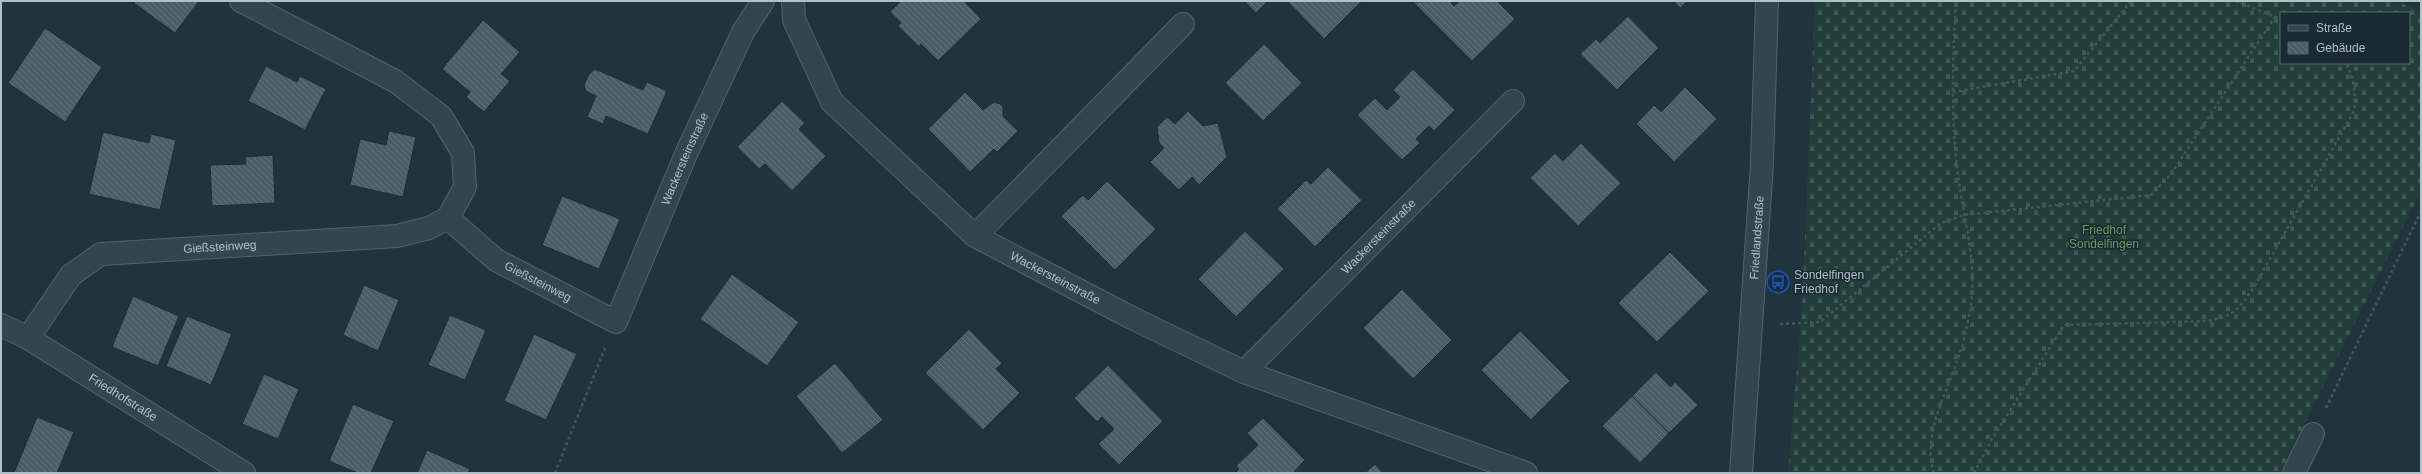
<svg xmlns="http://www.w3.org/2000/svg" width="2422" height="474" viewBox="0 0 2422 474" font-family="Arial,sans-serif">
  <defs>
    <pattern id="cemetery-stones" width="16" height="16" patternUnits="userSpaceOnUse"><rect width="16" height="16" fill="#233e3a"/><path d="M2 7V4a2 2 0 0 1 4 0v3zM10 15v-3a2 2 0 0 1 4 0v3z" fill="#405855"/></pattern>
    <pattern id="building-back-hatch" width="6" height="6" patternUnits="userSpaceOnUse"><rect width="6" height="6" fill="#4a5e68"/><path d="M-1 5l2 2M0 0l6 6M5-1l2 2" fill="none" stroke="#62737c"/></pattern>
  </defs>
  <rect width="100%" height="100%" fill="#21343d"/>
  <path fill="url(#cemetery-stones)" fill-rule="evenodd" d="M1815 1H2396L2421 11V191L2280 473H1788L1802 308ZM2281 13H2409V63H2281Z"/>
  <path fill="url(#building-back-hatch)" stroke="#1c2c33" d="M135 1H199L175 33 134 3Z
    M901 1H964L981 19 938 61 921 44 919 47 898 26 901 23 890 12Z
    M1246 1H1268L1256 13 1245 2Z
    M1287 1H1362L1324 39Z
    M1450 1 1454 6 1460 1H1497L1515 19 1472 61 1413 2Z
    M1674 1H1688L1680 8Z
    M1628 16 1659 48 1617 90 1580 54 1596 39 1600 43Z
    M483 20 520 52 501 74 510 81 484 112 466 97 470 92 442 69Z
    M45 28 102 67 65 122 8 83Z
    M1264 44 1302 83 1263 121 1225 83Z
    M266 66 297 82 300 76 326 89 305 130 248 101Z
    M595 69 643 90 647 82 667 91 648 134 606 116 603 124 587 117 596 96 586 91 584 85 589 74Z
    M1413 69 1455 110 1434 131 1429 126 1416 139 1420 143 1402 160 1357 115 1375 98 1387 110 1400 97 1393 90Z
    M1685 87 1717 119 1674 162 1636 124 1654 105 1661 112Z
    M965 92 983 110 994 102 1000 104 1003 107V116L1018 131 997 152 994 149 970 172 928 129Z
    M782 101 805 123 799 129 826 156 792 191 765 164 759 169 737 147Z
    M1188 111 1203 126 1218 123 1227 157 1199 185 1192 177 1179 190 1150 162 1164 148 1159 143 1157 127 1167 117 1175 124Z
    M389 131 416 137 403 197 350 185 360 139 386 145Z
    M103 132 149 143 151 134 176 140 160 210 89 194Z
    M1581 143 1621 183 1578 226 1530 178 1555 153 1563 161Z
    M273 155 275 203 212 206 210 165 246 164 245 157Z
    M1328 167 1362 200 1315 247 1277 209 1306 180 1311 184Z
    M1107 181 1156 229 1115 270 1061 216 1083 195 1088 200Z
    M562 196 620 219 599 269 542 245Z
    M1245 231 1284 269 1236 317 1198 279Z
    M1670 252 1709 291 1657 342 1618 303Z
    M732 274 799 322 767 366 700 319Z
    M364 285 399 300 378 351 343 335Z
    M1402 289 1452 340 1413 379 1363 328Z
    M133 296 179 316 158 366 112 347Z
    M450 315 486 330 465 380 428 365Z
    M187 316 232 334 211 385 166 366Z
    M969 329 1002 363 996 369 1020 393 983 430 925 373Z
    M1520 331 1570 381 1531 420 1481 370Z
    M534 334 577 354 546 420 504 401Z
    M835 363 883 420 842 453 796 396Z
    M1108 365 1163 421 1119 465 1098 444 1114 429 1102 417 1097 422 1074 398Z
    M1656 372 1671 387 1675 382 1698 405 1669 433 1632 396Z
    M264 374 299 389 278 439 242 424Z
    M1632 396 1669 433 1640 463 1602 426Z
    M353 404 394 421 371 473H358L329 461Z
    M37 417 74 432 57 473H14Z
    M1263 418 1305 460 1293 473H1235L1239 469 1236 466 1258 445 1247 433Z
    M427 450 470 469 468 473H417Z
    M1375 464 1383 473H1365Z"/>
  <g fill="none" stroke-linecap="round" stroke-linejoin="round">
    <g stroke="#53636a" stroke-width="24">
      <g id="street">
        <path id="s1" d="M793 1 794 20 832 102 975 236 1132 318 1244 372 1526 473"/>
        <path id="s2" d="M448 218 496 260 616 322 686 154 743 32 763 1"/>
        <path d="M975 236 1183 24"/>
        <path id="s3" d="M1 325 28 338 244 473"/>
        <path id="s4" d="M28 338 71 275 101 254 397 236 429 228 448 218 465 187 463 153 441 116 395 81 241 1"/>
        <path id="s5" d="M1244 372 1513 101"/>
        <path id="s6" d="M1741 473 1762 163 1767 1"/>
        <path d="M2294 473 2313 434"/>
      </g>
    </g>
    <path stroke="#415a56" stroke-width="2.5" stroke-dasharray="3 3" stroke-linecap="butt" d="M2236 1 2281 19
      M1953 92 2074 71 2131 1
      M1780 324 1820 322 1941 223 1964 215 2151 195 2171 174 2275 17
      M2326 408 2421 211
      M555 473 605 348
      M1934 473C1921 433 1949 390 1960 352 1965 339 1967 324 1970 311 1979 259 1960 209 1956 158 1951 106 1953 53 1956 1
      M1974 473 1992 439 2064 325 2207 321C2234 316 2238 310 2254 287L2354 111C2356 93 2354 79 2346 63"/>
    <use href="#street" stroke="#35454d" stroke-width="22"/>
  </g>
  <defs>
    <g id="bus-ring" transform="scale(1.15)"><circle r="9.5" fill="#1a2a31" stroke="#1a4fb4" stroke-width="1.5"/><path d="M-5-6H5V4H4V6H2V4H-2V6H-4V4H-5ZM-3.5-4V0h7V-4ZM-3.5 1.2v1.5H-2V1.2ZM2 1.2v1.5H3.5V1.2Z" fill="#1a4fb4"/></g>
  </defs>
  <g fill-rule="evenodd">
    <use href="#bus-ring" x="1778" y="282"/>
  </g>
  <g text-anchor="middle" dominant-baseline="central" stroke-width="3" stroke-linejoin="round" paint-order="stroke">
    <g font-size="12" fill="#b0c0c8" stroke="#1a2a31">
      <text stroke="none"><textPath href="#s2" startOffset="376">Wackersteinstraße</textPath></text>
      <text stroke="none"><textPath href="#s5" startOffset="191">Wackersteinstraße</textPath></text>
      <text stroke="none"><textPath href="#s6" startOffset="236">Friedlandstraße</textPath></text>
      <text stroke="none"><textPath href="#s4" startOffset="232">Gießsteinweg</textPath></text>
      <text stroke="none"><textPath href="#s1" startOffset="396">Wackersteinstraße</textPath></text>
      <text stroke="none"><textPath href="#s2" startOffset="111">Gießsteinweg</textPath></text>
      <text stroke="none"><textPath href="#s3" startOffset="142">Friedhofstraße</textPath></text>
    </g>
    <g font-size="12" fill="#679b66" stroke="#1a2a31">
      <text x="2104" y="230">Friedhof<tspan x="2104" dy="14">Sondelfingen</tspan></text>
    </g>
    <g font-size="12" fill="#b0c0c8" stroke="#1a2a31" text-anchor="start">
      <text x="1794" y="275">Sondelfingen<tspan x="1794" dy="14">Friedhof</tspan></text>
    </g>
  </g>
  <rect width="2422" height="474" fill="none" stroke="#b0c0c8" stroke-width="4"/>
  <rect x="2280" y="12" width="130" height="52" fill="#1a2a31" stroke="#56666d"/>
  <rect x="2288" y="25" width="20" height="6" fill="#35454d" stroke="#56666d"/>
  <text x="2316" y="32" font-size="12" fill="#b0c0c8">Straße</text>
  <rect x="2288" y="42" width="20" height="12" fill="url(#building-back-hatch)" stroke="#56666d"/>
  <text x="2316" y="52" font-size="12" fill="#b0c0c8">Gebäude</text>
</svg>
